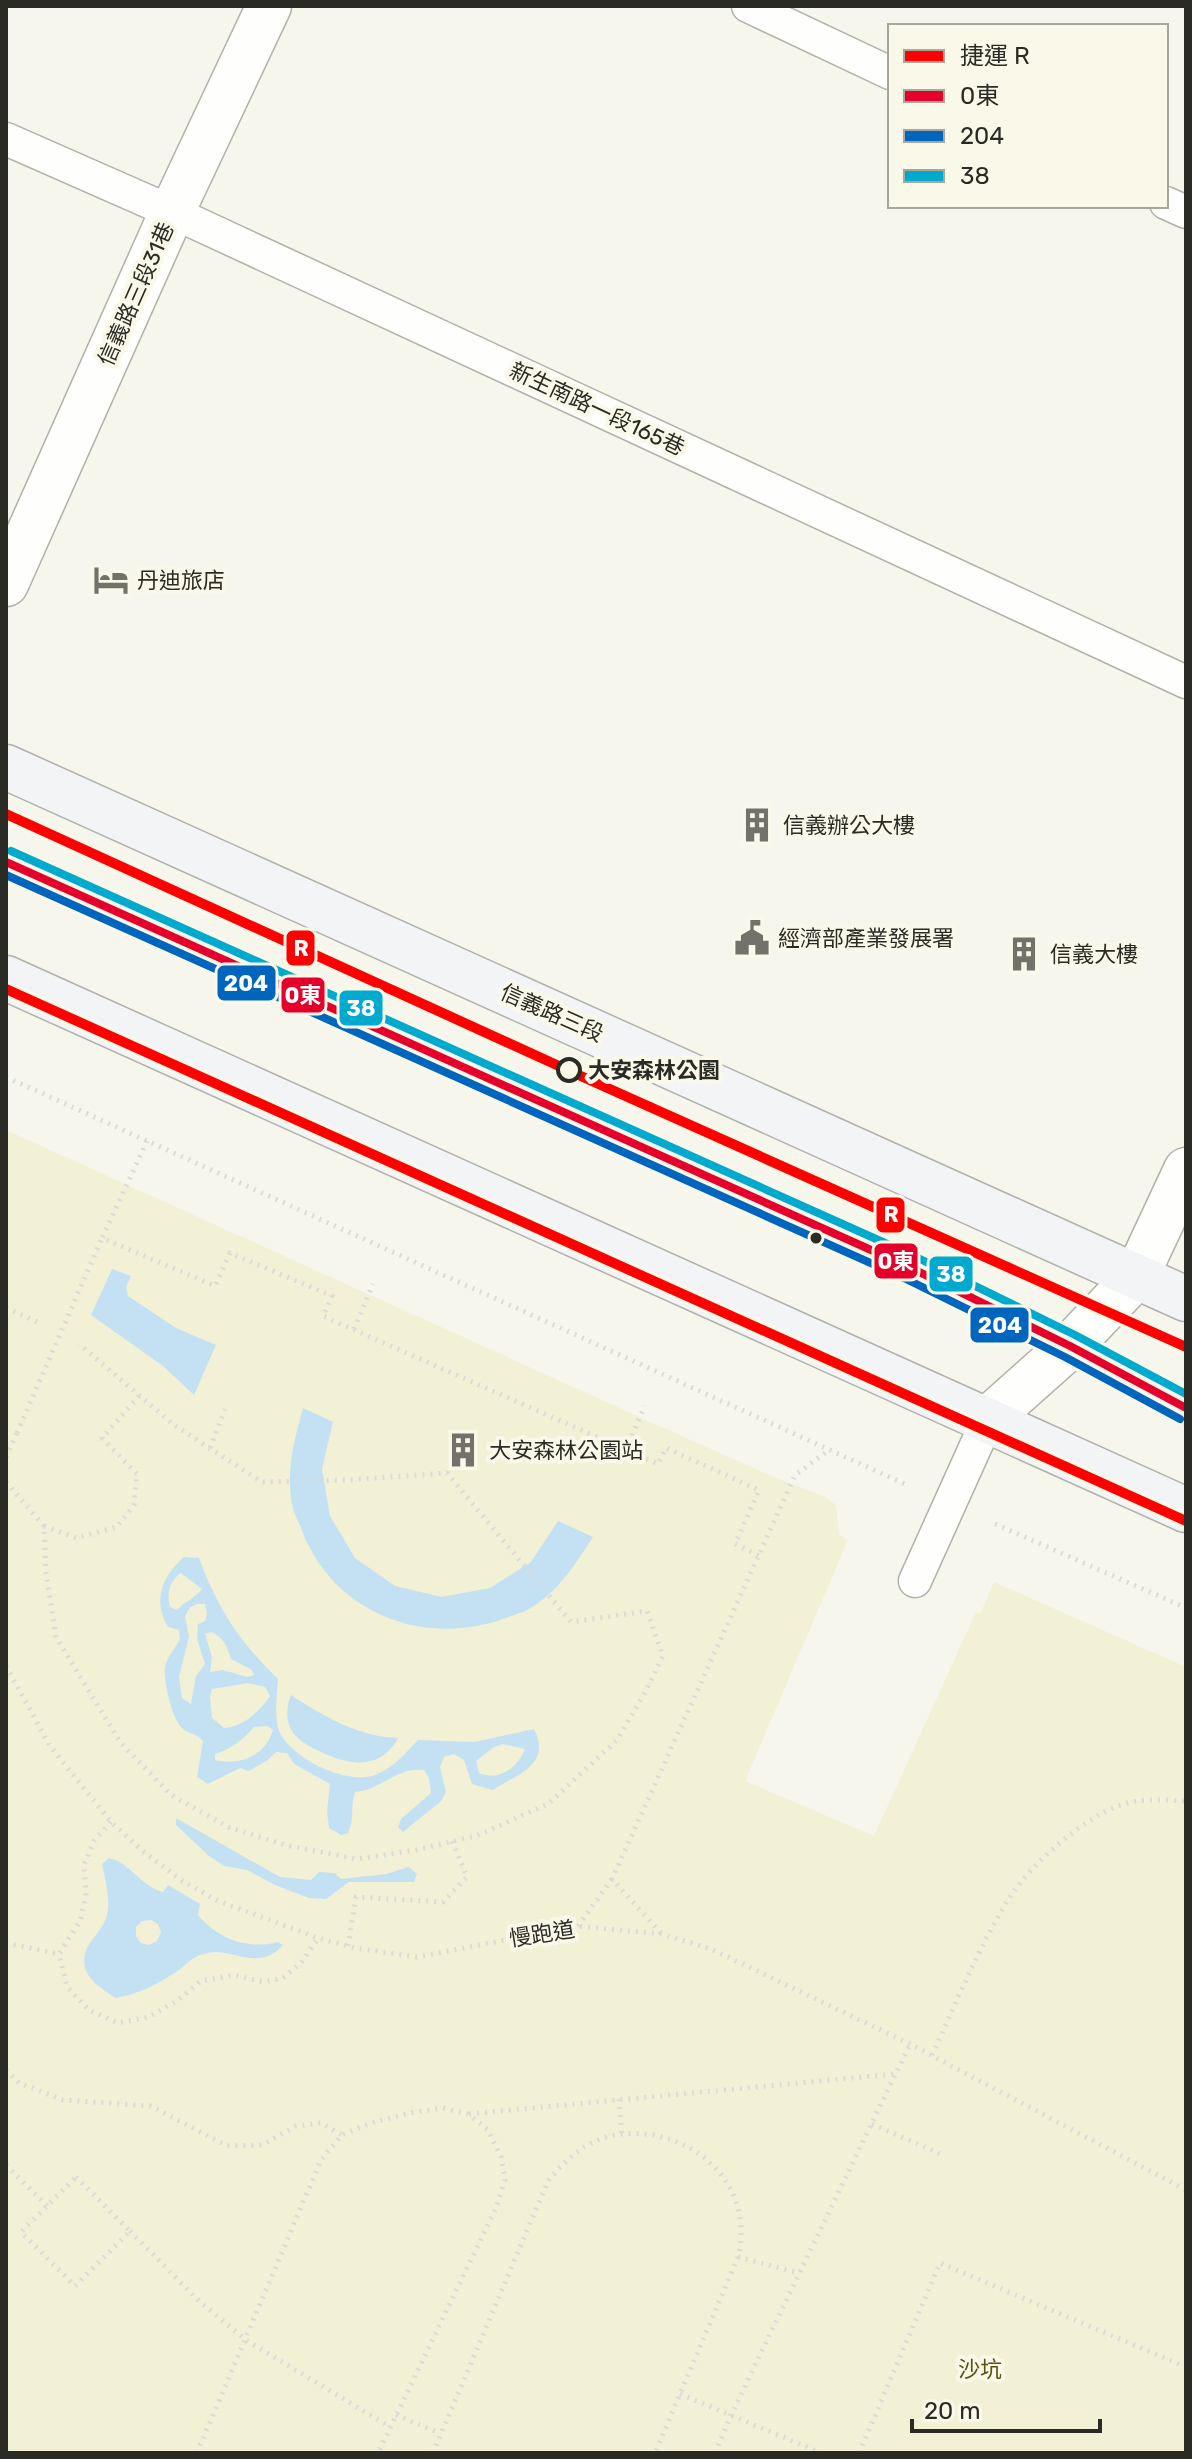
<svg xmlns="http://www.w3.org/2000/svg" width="1192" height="2459" viewBox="0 0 1192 2459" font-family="Rubik,'Noto Sans TC',sans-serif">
  <rect width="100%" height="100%" fill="#f6f6ed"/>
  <path fill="#f2f0d5" d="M6 1130 624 1410 776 1478 824 1496 836 1505 839 1535 848 1540 745 1781 874 1836 976 1612 980 1614 994 1582 1186 1667V2453H6Z"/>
  <path fill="#c4e1f4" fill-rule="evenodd" d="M112 1269 131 1276 126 1287 128 1296 176 1328 216 1345 194 1395 163 1366 91 1315Z
    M303 1408 333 1422 322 1469 330 1516 355 1558 395 1586 442 1597 490 1588 531 1562 558 1521 593 1537C575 1565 558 1592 529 1609 522 1613 513 1615 506 1618 426 1648 335 1614 303 1533 300 1524 294 1514 292 1505 286 1470 294 1441 303 1408Z
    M184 1557 199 1558C218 1609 239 1641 278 1679 277 1695 273 1721 281 1735 296 1760 346 1785 375 1775 392 1769 406 1753 418 1740L474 1742 534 1729C552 1764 518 1774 493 1790L472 1784 464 1760 454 1754 444 1757 440 1767 446 1792 441 1801 403 1832 398 1827 401 1819 431 1793 429 1778 424 1770C395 1767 382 1790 355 1792 350 1806 355 1820 348 1833L341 1835 329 1828 327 1811 330 1784 294 1764 287 1753 276 1752 268 1760 249 1771 240 1768 208 1784 197 1777 203 1741C197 1733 188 1734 182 1728 172 1719 163 1679 165 1667 167 1657 176 1647 180 1639L179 1630 168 1627C152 1599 162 1577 184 1557ZM181 1573 202 1589C194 1599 185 1601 177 1610L170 1607C166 1594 170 1580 181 1573ZM197 1604H205L207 1614 205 1621 198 1624 197 1639 205 1664 196 1676 191 1704 182 1698 179 1677 189 1637 185 1616 190 1607ZM211 1632C224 1638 227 1646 231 1659L252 1670 254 1675 247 1677 223 1670 210 1672 212 1657 205 1634ZM247 1683 265 1687 270 1696C260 1711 243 1727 224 1728L212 1718 210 1697 212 1689ZM268 1726 273 1730C266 1756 238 1766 215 1760V1754C230 1750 244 1739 254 1727ZM503 1744 525 1749C518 1767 499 1782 479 1773L476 1761 494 1747Z
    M291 1695C323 1716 359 1737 398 1738 380 1772 346 1765 317 1750 306 1745 293 1737 289 1725 286 1714 287 1705 291 1695Z
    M176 1818 280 1877 311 1880 319 1872 335 1873 341 1879 386 1874 409 1867 417 1874 414 1882H349L326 1899 309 1898 275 1885 247 1870 224 1866 209 1856 176 1825Z
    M109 1858C131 1863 140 1886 163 1892L168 1885 200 1904 198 1915C218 1939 248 1950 278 1942L283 1945C256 1975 231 1943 200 1955 192 1958 185 1965 179 1970 158 1984 141 1993 116 1998 98 1987 76 1973 87 1948 93 1936 103 1930 107 1915 111 1900 105 1880 102 1864ZM151 1920 158 1924 161 1932 157 1941 149 1945 141 1943 136 1936V1927L142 1921Z"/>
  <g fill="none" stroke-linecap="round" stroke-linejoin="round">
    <g stroke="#b1b1ab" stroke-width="35">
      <path id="service" d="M748 6 890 73
        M6 139 172 212 1186 682
        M1166 203 1186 212
        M6 862 909 1267 1070 1346 1186 1408
        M915 1581 988 1419"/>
    </g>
    <g stroke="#b1b1ab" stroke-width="47">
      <path id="minor" d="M6 584 172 212 269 6
        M988 1419 1070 1346 1136 1277 1186 1170"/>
    </g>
    <g stroke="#b1b1ab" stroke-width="47">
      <path id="secondary" d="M6 767 1186 1299
        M6 978 1186 1510"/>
    </g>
    <path stroke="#dbdbd9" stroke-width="5" stroke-dasharray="2 6" stroke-linecap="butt" d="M6 1077 905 1484
      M147 1141 102 1238 215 1286 230 1253 332 1296 323 1316 658 1464 666 1448 759 1490 735 1544 759 1556
      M6 1308 40 1323
      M354 1329 373 1284
      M210 1448 225 1409
      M625 1450 645 1406
      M6 1457 17 1433
      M6 1482 44 1526 46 1573 56 1637 120 1742 171 1795 228 1827 285 1845 357 1859 416 1850 476 1836 548 1804 617 1740 644 1694 663 1656 647 1611 571 1622 447 1473 348 1480 262 1482 174 1425 79 1344
      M995 1524 1186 1608
      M44 1526 76 1538 117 1527 134 1505 137 1474 102 1438 140 1395
      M6 1666 50 1746 111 1822 144 1852 181 1880 216 1900 318 1938 355 1948 417 1957 578 1926 662 1934 711 1949 910 2044 1186 2190
      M111 1822 94 1841 84 1865 86 1896 80 1921 59 1954 67 1987 89 2010 118 2023 149 2017 177 2001 201 1981 234 1975 264 1982 283 1978 301 1963 318 1938
      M578 1926 612 1879
      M661 1933 612 1879 795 1475 829 1450
      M6 1943 59 1954
      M348 1946 356 1897 443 1902 467 1877 452 1841
      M932 2055C956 2003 978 1949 1008 1900 1031 1863 1093 1807 1137 1801 1152 1799 1170 1800 1186 1801
      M6 2070 19 2083 63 2100 151 2106 227 2146 262 2145 296 2126 321 2123 342 2135
      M619 2099 622 2136
      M469 2114 895 2074
      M872 2124 945 2156
      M6 2165 47 2206
      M76 2177 130 2231 75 2286 21 2232Z
      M130 2231 199 2301 246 2340 390 2427
      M738 2257 799 2273
      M680 2394 821 2453
      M396 2415 440 2433
      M197 2453 321 2160 342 2135 371 2123 410 2113 443 2108 468 2114 488 2130 501 2157 505 2180 496 2208 378 2453
      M433 2453 548 2181C563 2163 582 2144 606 2137 680 2118 758 2178 738 2257L655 2453
      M715 2453 731 2415 910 2044
      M859 2453 940 2263 1186 2367"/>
    <use href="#service" stroke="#fefefc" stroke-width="32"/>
    <use href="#minor" stroke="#fefefc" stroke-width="44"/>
    <use href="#secondary" stroke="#f2f4f6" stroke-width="44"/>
    <path stroke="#dbdbd9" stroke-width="5" stroke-dasharray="2 6" stroke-linecap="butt" d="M17 1433 102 1238"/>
    <g stroke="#faf9e9" stroke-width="14">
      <path id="bus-1" d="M6 862 909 1267 1070 1346 1186 1408"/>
    </g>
    <g stroke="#faf9e9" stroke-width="14">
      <path id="bus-2" d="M6 875 904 1278 1065 1357 1180 1419"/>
    </g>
    <g stroke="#faf9e9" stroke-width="14">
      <path id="bus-3" d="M11 851 914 1256 1075 1335 1186 1394"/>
    </g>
    <use href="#bus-1" stroke="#e4002b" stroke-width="8"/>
    <use href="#bus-2" stroke="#0065bd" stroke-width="8"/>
    <use href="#bus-3" stroke="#00a9ce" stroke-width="8"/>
    <g stroke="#faf9e9" stroke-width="16">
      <path id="metro-1" d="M6 814 583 1077 1186 1347
        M6 989 1186 1521"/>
    </g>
    <use href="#metro-1" stroke="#f00" stroke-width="10"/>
  </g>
  <defs>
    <g id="hotel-bare" transform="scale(2.76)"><path d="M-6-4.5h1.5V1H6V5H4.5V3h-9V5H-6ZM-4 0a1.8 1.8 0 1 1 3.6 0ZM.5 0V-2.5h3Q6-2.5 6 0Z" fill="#72726b" stroke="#faf9e9" stroke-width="2.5" paint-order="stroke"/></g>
    <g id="building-bare" transform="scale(2.76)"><path d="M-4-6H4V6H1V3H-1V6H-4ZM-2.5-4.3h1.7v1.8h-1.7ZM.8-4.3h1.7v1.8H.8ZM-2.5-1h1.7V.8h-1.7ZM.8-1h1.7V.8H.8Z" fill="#72726b" stroke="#faf9e9" stroke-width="2.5" paint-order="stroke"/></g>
    <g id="civic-bare" transform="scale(2.76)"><path d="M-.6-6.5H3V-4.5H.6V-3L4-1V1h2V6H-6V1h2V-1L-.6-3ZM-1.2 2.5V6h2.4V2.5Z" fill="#72726b" stroke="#faf9e9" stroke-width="2.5" paint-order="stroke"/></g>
  </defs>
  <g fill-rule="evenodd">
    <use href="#hotel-bare" x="111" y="580"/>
    <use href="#building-bare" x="757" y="825"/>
    <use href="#civic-bare" x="752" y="938"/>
    <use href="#building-bare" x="1024" y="954"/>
    <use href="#building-bare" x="463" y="1450"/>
  </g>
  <circle fill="#faf9e9" stroke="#2b2b25" stroke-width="4" cx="569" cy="1070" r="11"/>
  <circle fill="#2b2b25" stroke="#faf9e9" stroke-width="3" cx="816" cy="1238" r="7"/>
  <g text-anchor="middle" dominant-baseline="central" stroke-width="8" stroke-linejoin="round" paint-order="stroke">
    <g font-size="22" fill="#2b2b25" stroke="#faf9e9">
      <text transform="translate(136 294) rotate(-66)">信義路三段31巷</text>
      <text transform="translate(597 409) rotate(25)">新生南路一段165巷</text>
      <text transform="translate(552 1013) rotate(24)">信義路三段</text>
      <text transform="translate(542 1934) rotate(-9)">慢跑道</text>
    </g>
    <g font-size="22" fill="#2b2b25" stroke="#faf9e9" text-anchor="start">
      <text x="137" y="580">丹迪旅店</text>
      <text x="783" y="825">信義辦公大樓</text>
      <text x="778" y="938">經濟部產業發展署</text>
      <text x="1050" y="954">信義大樓</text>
      <text x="489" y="1450">大安森林公園站</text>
    </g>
    <g font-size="22" font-weight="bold" fill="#2b2b25" stroke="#faf9e9" text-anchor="start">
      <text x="588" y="1070">大安森林公園</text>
    </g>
    <g font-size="22" fill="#59530e" stroke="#faf9e9">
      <text x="980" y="2369">沙坑</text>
    </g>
  </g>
  <g stroke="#faf9e9" stroke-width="3">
    <rect x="285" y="929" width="31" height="38" rx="8" fill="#f00"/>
    <rect x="216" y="964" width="61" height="38" rx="8" fill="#0065bd"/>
    <rect x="280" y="976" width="46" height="38" rx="8" fill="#e4002b"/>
    <rect x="338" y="989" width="46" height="38" rx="8" fill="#00a9ce"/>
    <rect x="875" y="1196" width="31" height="38" rx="8" fill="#f00"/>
    <rect x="873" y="1242" width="46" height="38" rx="8" fill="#e4002b"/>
    <rect x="928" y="1255" width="46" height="38" rx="8" fill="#00a9ce"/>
    <rect x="969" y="1306" width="61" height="38" rx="8" fill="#0065bd"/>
  </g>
  <g font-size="22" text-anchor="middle" font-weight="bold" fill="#fff">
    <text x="301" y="956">R</text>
    <text x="246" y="991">204</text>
    <text x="303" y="1003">0東</text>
    <text x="361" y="1016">38</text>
    <text x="891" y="1222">R</text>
    <text x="896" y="1269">0東</text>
    <text x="951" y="1282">38</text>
    <text x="1000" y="1333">204</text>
  </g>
  <rect width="1192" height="2459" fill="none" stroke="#2b2b25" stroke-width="16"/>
  <rect x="888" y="24" width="280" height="184" fill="#faf9e9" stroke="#a7a79b" stroke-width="2"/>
  <rect x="904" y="50" width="40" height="12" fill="#ff0000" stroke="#a7a79b" stroke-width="2"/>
  <text x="960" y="64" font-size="24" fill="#2b2b25">捷運 R</text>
  <rect x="904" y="90" width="40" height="12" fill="#e4002b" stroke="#a7a79b" stroke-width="2"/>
  <text x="960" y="104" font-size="24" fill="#2b2b25">0東</text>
  <rect x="904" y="130" width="40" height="12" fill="#0065bd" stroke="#a7a79b" stroke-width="2"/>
  <text x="960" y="144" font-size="24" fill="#2b2b25">204</text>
  <rect x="904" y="170" width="40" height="12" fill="#00a9ce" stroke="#a7a79b" stroke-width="2"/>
  <text x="960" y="184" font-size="24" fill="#2b2b25">38</text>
  <path d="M912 2419v12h188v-12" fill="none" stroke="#2b2b25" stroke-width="4"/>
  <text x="924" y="2419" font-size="24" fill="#2b2b25" stroke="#faf9e9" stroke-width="6" paint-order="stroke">20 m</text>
</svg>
